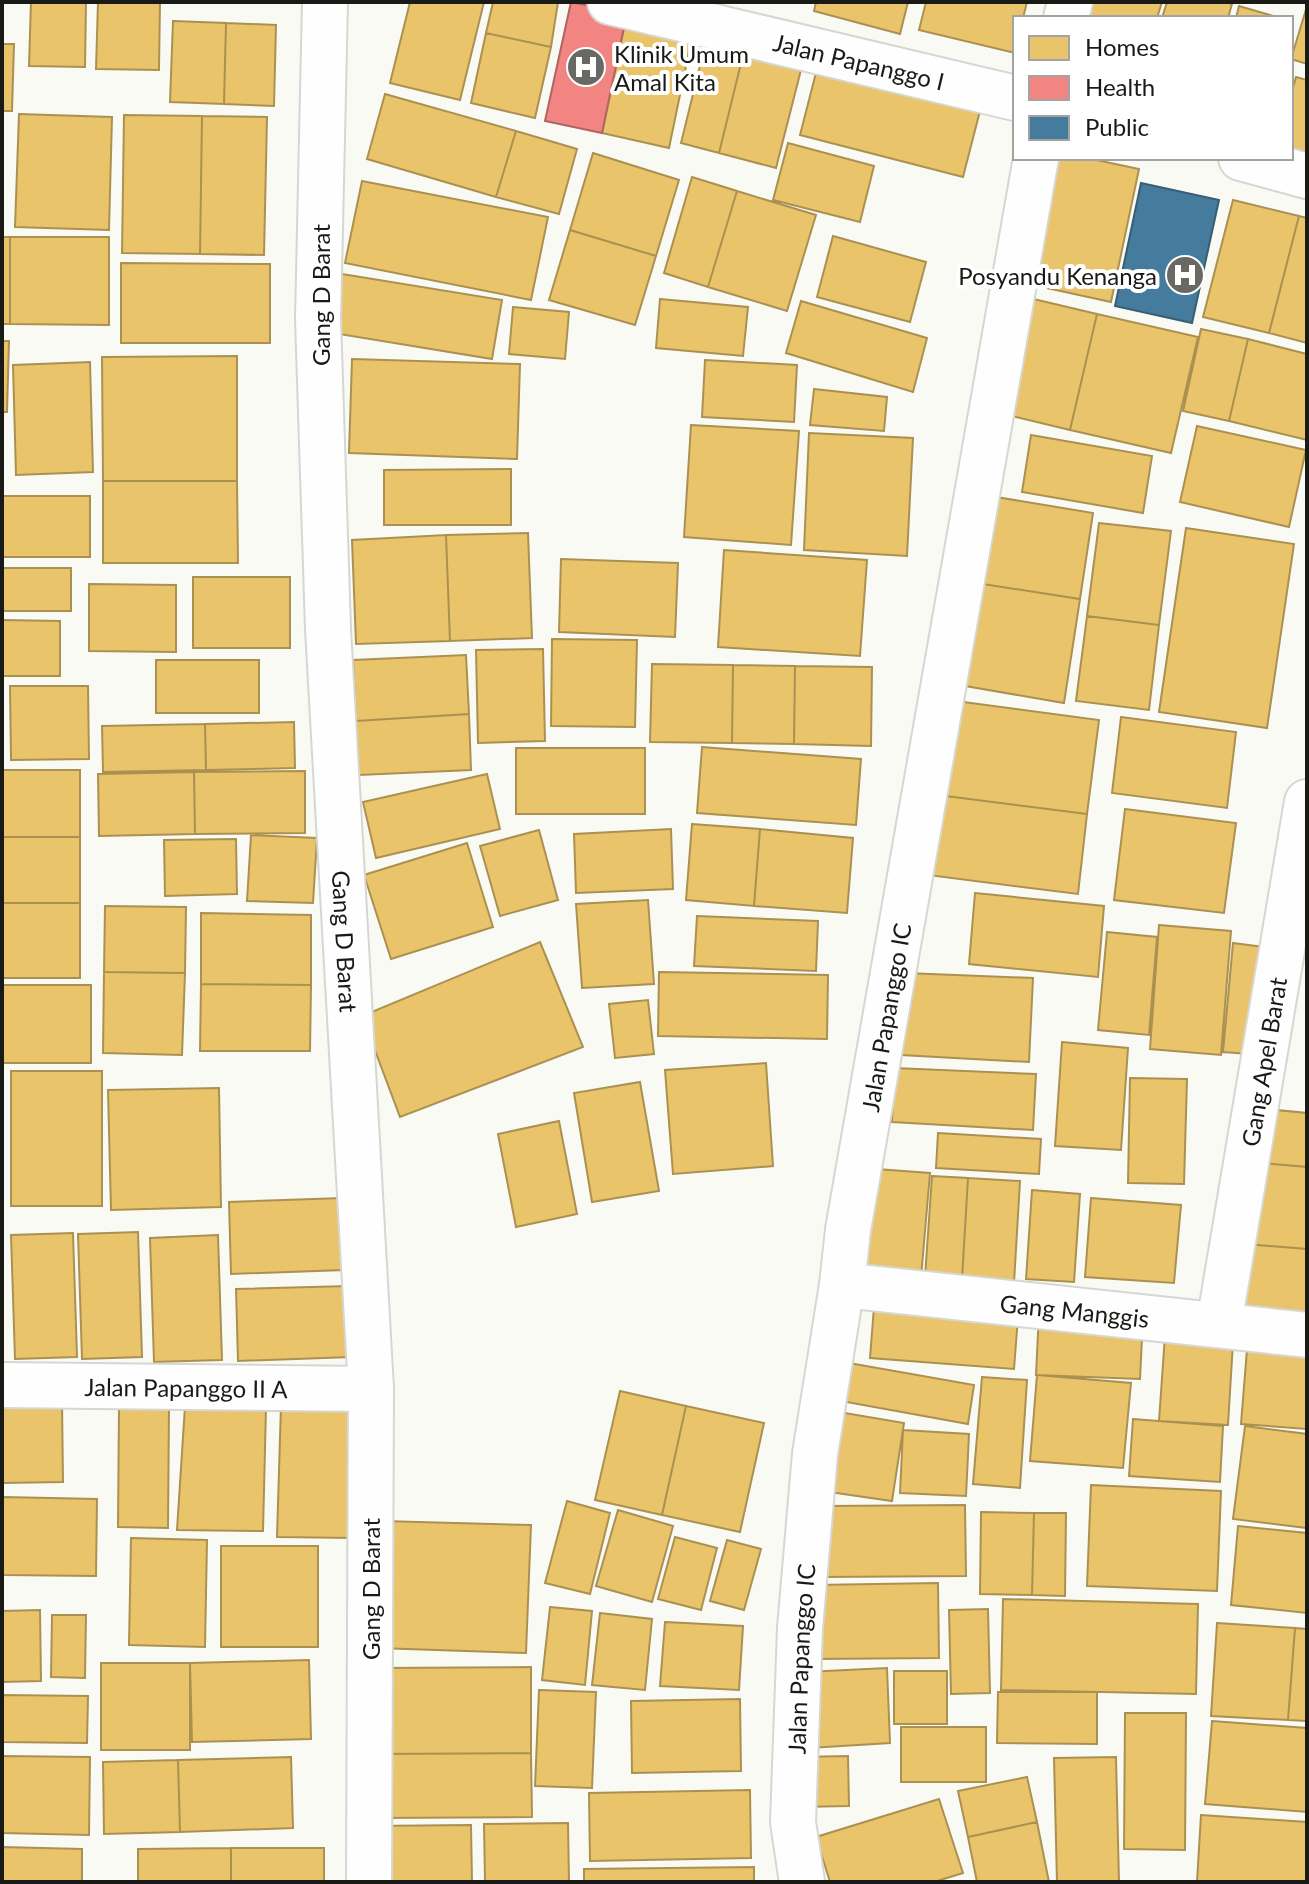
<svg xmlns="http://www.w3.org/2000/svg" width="1309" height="1884" viewBox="0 0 1309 1884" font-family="Lato,sans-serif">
  <rect width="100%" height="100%" fill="#fafaf5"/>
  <path fill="#e9c46a" stroke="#ab9151" stroke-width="2" d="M31 2H86L85 67 29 66Z
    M98 2H160L159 70 96 69Z
    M410 2H484L460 100 390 83Z
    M493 2H558L551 47 486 33Z
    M816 2H908L900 34 814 11Z
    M926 2H1027L1023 18H1015V53L919 30Z
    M1080 2H1162L1157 18H1075Z
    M1167 2H1225L1232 4 1228 18H1162Z
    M1239 6 1280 18H1236Z
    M1307 6V64L1291 59Z
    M627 13 694 27 669 148 602 133Z
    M173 21 226 23 224 104 170 102Z
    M226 23 276 25 274 106 224 104Z
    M486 33 551 47 535 118 471 103Z
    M707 37 745 47 719 153 681 143Z
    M2 44H14L12 111H2Z
    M745 47 803 62 776 168 719 153Z
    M818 65 981 107 963 177 800 135Z
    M1296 77 1307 80V159L1291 155V95Z
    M385 94 516 131 496 197 367 159Z
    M19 114 112 117 109 230 15 227Z
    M124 115 202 116 200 254 122 253Z
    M202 116 267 117 264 255 200 254Z
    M516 131 577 149 559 214 496 197Z
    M788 143 874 166 860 222 773 200Z
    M593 153 679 180 656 256 570 230Z
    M1045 158H1087L1139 169 1111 302 1019 282Z
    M692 177 737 191 708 287 664 273Z
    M362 181 548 217 531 300 345 263Z
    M737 191 816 215 787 311 708 287Z
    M1233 200 1299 216 1269 333 1203 317Z
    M1299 216 1307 218V343L1269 333Z
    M570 230 656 256 635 325 549 300Z
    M833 236 926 262 910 322 817 297Z
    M2 237H10V324H2Z
    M10 237H109V325L10 324Z
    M121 263 270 264V343H121Z
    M342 274 502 300 492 359 333 333Z
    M1021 296 1097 314 1070 430 995 412Z
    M660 299 748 307 743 356 656 348Z
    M801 301 927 338 913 392 786 353Z
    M513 307 569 312 565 359 509 354Z
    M1097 314 1198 337 1171 453 1070 430Z
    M1201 329 1248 339 1229 421 1183 411Z
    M1248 339 1307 354V440L1229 421Z
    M2 341H9L7 412H2Z
    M237 356V481H103L102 357Z
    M352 359 520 364 517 459 349 453Z
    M705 360 797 365 794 422 702 417Z
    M90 362 93 472 16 475 13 365Z
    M814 389 887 397 884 431 810 425Z
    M691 425 799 431 791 545 684 537Z
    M1197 426 1306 450 1289 527 1180 502Z
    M809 433 913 438 907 556 804 550Z
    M1031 435 1152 456 1143 513 1022 492Z
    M511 469V525H384V470Z
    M103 481H237L238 563H103Z
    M984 495 1093 513 1080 599 970 582Z
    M2 496H90V557H2Z
    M1099 523 1171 531 1159 625 1087 616Z
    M1186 528 1294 544 1267 728 1159 712Z
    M528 533 532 638 450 641 446 535Z
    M446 535 450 641 356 644 352 540Z
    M724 550 867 560 860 656 718 647Z
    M561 559 678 563 675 637 559 632Z
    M2 568H71V611H2Z
    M193 577H290V648H193Z
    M970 582 1080 599 1064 703 953 684Z
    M89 584 176 585V652L89 651Z
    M1087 616 1159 625 1149 710 1076 701Z
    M2 620 60 621V676H2Z
    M552 639 637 640 635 727 551 726Z
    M543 649 545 741 478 743 476 650Z
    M466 655 469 714 356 721 353 660Z
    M156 660H259V713H156Z
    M652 664 733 665 732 743 650 742Z
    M733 665 795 666 794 744 732 743Z
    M795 666 872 667 871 746 794 744Z
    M10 686H88L89 759 11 760Z
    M941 699 1099 720 1087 814 930 794Z
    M469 714 471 770 359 775 356 721Z
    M1121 717 1236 732 1227 808 1112 793Z
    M294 722 295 768 206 770 205 724Z
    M205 724 206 770 103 772 102 726Z
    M702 747 861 759 856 825 697 813Z
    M516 748H645V814H516Z
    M2 770H80V837H2Z
    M305 771V833L195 834 194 772Z
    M194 772 195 834 99 836 98 774Z
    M487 774 500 829 376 858 363 802Z
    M930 794 1087 814 1078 894 920 874Z
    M1125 809 1236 823 1224 913 1114 900Z
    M692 824 760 829 754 906 686 900Z
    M671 829 673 889 576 893 574 834Z
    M760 829 853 838 847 913 754 906Z
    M539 830 558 900 500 916 480 846Z
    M251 835 317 838 313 903 247 901Z
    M2 837H80V903H2Z
    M236 839 237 894 165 896 164 840Z
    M467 843 493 927 391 959 364 875Z
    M975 893 1104 906 1098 977 969 964Z
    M648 900 654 984 582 988 576 904Z
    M2 903H80V978H2Z
    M105 906 186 907 185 973 104 972Z
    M201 913 311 915V985L201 984Z
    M697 916 818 921 816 971 694 966Z
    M1159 925 1231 931 1221 1055 1150 1049Z
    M1107 932 1157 937 1149 1035 1098 1030Z
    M540 942 583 1047 400 1117 362 1016Z
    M1233 943 1271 948 1262 1055 1223 1052Z
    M104 972 185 973 182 1055 103 1053Z
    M659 972 828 975 827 1039 658 1036Z
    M905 973 1033 978 1029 1062 901 1055Z
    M201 984 311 985 310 1051H200Z
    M2 985H91V1063H2Z
    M648 1000 654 1054 615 1058 609 1004Z
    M1062 1042 1128 1048 1121 1150 1055 1146Z
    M766 1063 773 1166 673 1174 665 1070Z
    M894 1068 1036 1074 1033 1130 892 1122Z
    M11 1071H102V1206H11Z
    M1130 1078 1187 1079 1184 1184 1128 1183Z
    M640 1082 659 1191 592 1202 574 1093Z
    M219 1088 221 1207 111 1210 108 1090Z
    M1256 1108 1307 1113V1167L1252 1162Z
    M559 1121 577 1214 516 1227 498 1134Z
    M938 1133 1041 1139 1039 1174 936 1168Z
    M1252 1162 1307 1167V1249L1245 1244Z
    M863 1168 930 1173 921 1278 854 1272Z
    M932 1176 968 1178 962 1279 925 1277Z
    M968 1178 1020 1181 1014 1283 962 1279Z
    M1032 1190 1080 1194 1074 1282 1026 1279Z
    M342 1198 344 1270 231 1274 229 1202Z
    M1091 1198 1181 1205 1174 1283 1085 1277Z
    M138 1232 142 1357 82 1359 78 1234Z
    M73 1233 77 1357 15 1359 11 1235Z
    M218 1235 222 1360 154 1362 150 1238Z
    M1245 1244 1307 1249V1319L1238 1313Z
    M349 1286 351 1357 238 1361 236 1289Z
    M875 1294 1019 1304 1014 1369 870 1358Z
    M1039 1313 1143 1318 1140 1379 1036 1375Z
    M1166 1321 1234 1326 1228 1425 1159 1421Z
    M1248 1337 1307 1342V1429L1241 1424Z
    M849 1363 974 1385 968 1424 841 1401Z
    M1037 1375 1131 1383 1123 1468 1030 1461Z
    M982 1377 1027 1380 1020 1488 973 1484Z
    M620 1391 686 1406 662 1515 595 1500Z
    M62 1401 63 1482 2 1483V1402Z
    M281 1405 355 1410 353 1538 277 1537Z
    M119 1406H169L168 1528 118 1527Z
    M185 1406 266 1407 263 1531 177 1530Z
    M686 1406 764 1423 740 1532 662 1515Z
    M827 1410 904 1423 892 1501 815 1490Z
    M1133 1419 1223 1426 1220 1482 1129 1476Z
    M1245 1426 1307 1434V1528L1233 1519Z
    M903 1430 969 1434 966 1496 900 1493Z
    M1091 1485 1221 1491 1217 1591 1087 1586Z
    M2 1497 97 1499 96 1576 2 1575Z
    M567 1501 610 1513 590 1594 545 1583Z
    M965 1505 966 1576 824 1577V1506Z
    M618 1510 673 1526 652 1602 596 1586Z
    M981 1512 1034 1513 1032 1595 980 1594Z
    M1034 1513H1066L1065 1596 1032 1595Z
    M382 1521 531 1525 526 1653 377 1648Z
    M1238 1526 1307 1533V1613L1231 1605Z
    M675 1537 717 1548 701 1610 658 1599Z
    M131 1538 207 1540 205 1647 129 1645Z
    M727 1540 761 1549 744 1610 710 1601Z
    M221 1546H318V1647H221Z
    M938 1583 939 1658 814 1659V1585Z
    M1003 1599 1198 1604 1196 1694 1001 1690Z
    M550 1607 592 1611 585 1685 542 1680Z
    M988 1609 990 1693 951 1694 949 1610Z
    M40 1610 41 1681 2 1682V1611Z
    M600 1613 652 1619 645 1690 592 1685Z
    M52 1615H86L85 1678 51 1677Z
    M665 1622 743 1626 739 1690 660 1686Z
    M1217 1623 1295 1628 1288 1720 1211 1716Z
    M1295 1628 1307 1629V1721L1288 1720Z
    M309 1660 311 1739 192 1742 190 1663Z
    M101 1663H190V1750H101Z
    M531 1667V1753L375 1754V1668Z
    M887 1668 890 1743 810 1748 806 1672Z
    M894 1671H947V1724H894Z
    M539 1690 596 1692 592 1788 535 1786Z
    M998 1692H1097V1744L997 1743Z
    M2 1695 88 1696 87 1743 2 1742Z
    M740 1699 741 1771 632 1773 631 1701Z
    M1125 1713H1186L1185 1850 1124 1849Z
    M1212 1721 1307 1728V1812L1205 1804Z
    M901 1727H986V1782H901Z
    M531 1753 532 1817 376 1818 375 1754Z
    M2 1756 90 1757 89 1835 2 1833Z
    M848 1756 849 1806 798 1807 797 1757Z
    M291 1757 293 1828 180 1832 178 1760Z
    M1116 1757 1119 1882H1057L1054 1758Z
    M178 1760 180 1832 104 1834 103 1762Z
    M1027 1777 1037 1822 968 1837 958 1791Z
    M750 1790 751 1858 590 1861 589 1793Z
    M939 1799 963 1873 934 1882H830L816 1837Z
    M1201 1815 1307 1822V1882H1197Z
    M1037 1822 1049 1882H977L968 1837Z
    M568 1823 569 1882H485L484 1824Z
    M471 1825 472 1882H371L370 1826Z
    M2 1847 82 1849V1882H2Z
    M231 1848H324V1882H231Z
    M231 1848V1882H138V1849Z
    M754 1867V1882H584V1869Z"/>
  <path fill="#f28482" stroke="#b16462" stroke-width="2" d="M571 2 627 13 602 133 545 121Z"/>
  <path fill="#457b9d" stroke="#385e74" stroke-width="2" d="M1141 183 1219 200 1192 323 1115 306Z"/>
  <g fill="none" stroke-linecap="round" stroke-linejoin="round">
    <g stroke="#d6d7d3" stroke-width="48">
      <g id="street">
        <path id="s1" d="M325 2 318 319 328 629 371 1389 369 1882"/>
        <path d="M1066 18 1070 2"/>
        <path id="s2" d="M842 1285 1307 1335"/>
        <path id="s3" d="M1219 1324 1307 802"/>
        <path id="s4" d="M2 1385 371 1389"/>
        <path id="s5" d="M802 1882 793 1822 800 1628 815 1454 842 1285 848 1230 1036 158"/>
      </g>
    </g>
    <g stroke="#d6d7d3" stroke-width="48">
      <g id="secondary">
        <path id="s6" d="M610 2 1015 98"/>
        <path d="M1241 158 1307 176"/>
      </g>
    </g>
    <use href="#street" stroke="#fefefe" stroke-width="44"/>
    <use href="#secondary" stroke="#fefefe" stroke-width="44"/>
  </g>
  <defs>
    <g id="hospital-disc" transform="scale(2)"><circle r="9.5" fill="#686864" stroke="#fff"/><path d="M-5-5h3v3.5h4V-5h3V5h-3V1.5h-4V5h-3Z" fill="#fff"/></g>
  </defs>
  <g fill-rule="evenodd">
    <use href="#hospital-disc" x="586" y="67"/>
    <use href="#hospital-disc" x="1185" y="275"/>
  </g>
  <g text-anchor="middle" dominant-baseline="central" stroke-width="8" stroke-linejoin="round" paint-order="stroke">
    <g font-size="24" fill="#191916" stroke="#fff" text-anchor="start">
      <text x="614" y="53">Klinik Umum<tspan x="614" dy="28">Amal Kita</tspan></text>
      <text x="1157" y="275" text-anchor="end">Posyandu Kenanga</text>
    </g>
    <g font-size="24" fill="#191916" stroke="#fff">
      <text stroke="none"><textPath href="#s6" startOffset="256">Jalan Papanggo I</textPath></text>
      <text transform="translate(320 295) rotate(-90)">Gang D Barat</text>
      <text stroke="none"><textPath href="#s1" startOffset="940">Gang D Barat</textPath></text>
      <text stroke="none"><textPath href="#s5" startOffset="872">Jalan Papanggo IC</textPath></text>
      <text stroke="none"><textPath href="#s3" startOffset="266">Gang Apel Barat</textPath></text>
      <text stroke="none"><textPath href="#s2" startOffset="234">Gang Manggis</textPath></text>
      <text stroke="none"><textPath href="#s4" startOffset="184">Jalan Papanggo II A</textPath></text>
      <text transform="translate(370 1589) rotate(-90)">Gang D Barat</text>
      <text stroke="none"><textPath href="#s5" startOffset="224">Jalan Papanggo IC</textPath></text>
    </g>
  </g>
  <rect width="1309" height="1884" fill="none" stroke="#191916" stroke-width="8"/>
  <rect x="1013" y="16" width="280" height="144" fill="#ffffff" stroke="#a3a3a2" stroke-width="2"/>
  <rect x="1029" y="36" width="40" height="24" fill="#e9c46a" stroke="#a3a3a2" stroke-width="2"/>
  <text x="1085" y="56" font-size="24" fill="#191916">Homes</text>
  <rect x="1029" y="76" width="40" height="24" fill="#f28482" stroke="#a3a3a2" stroke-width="2"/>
  <text x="1085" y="96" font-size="24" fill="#191916">Health</text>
  <rect x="1029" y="116" width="40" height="24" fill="#457b9d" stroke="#a3a3a2" stroke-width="2"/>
  <text x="1085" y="136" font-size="24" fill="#191916">Public</text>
</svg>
